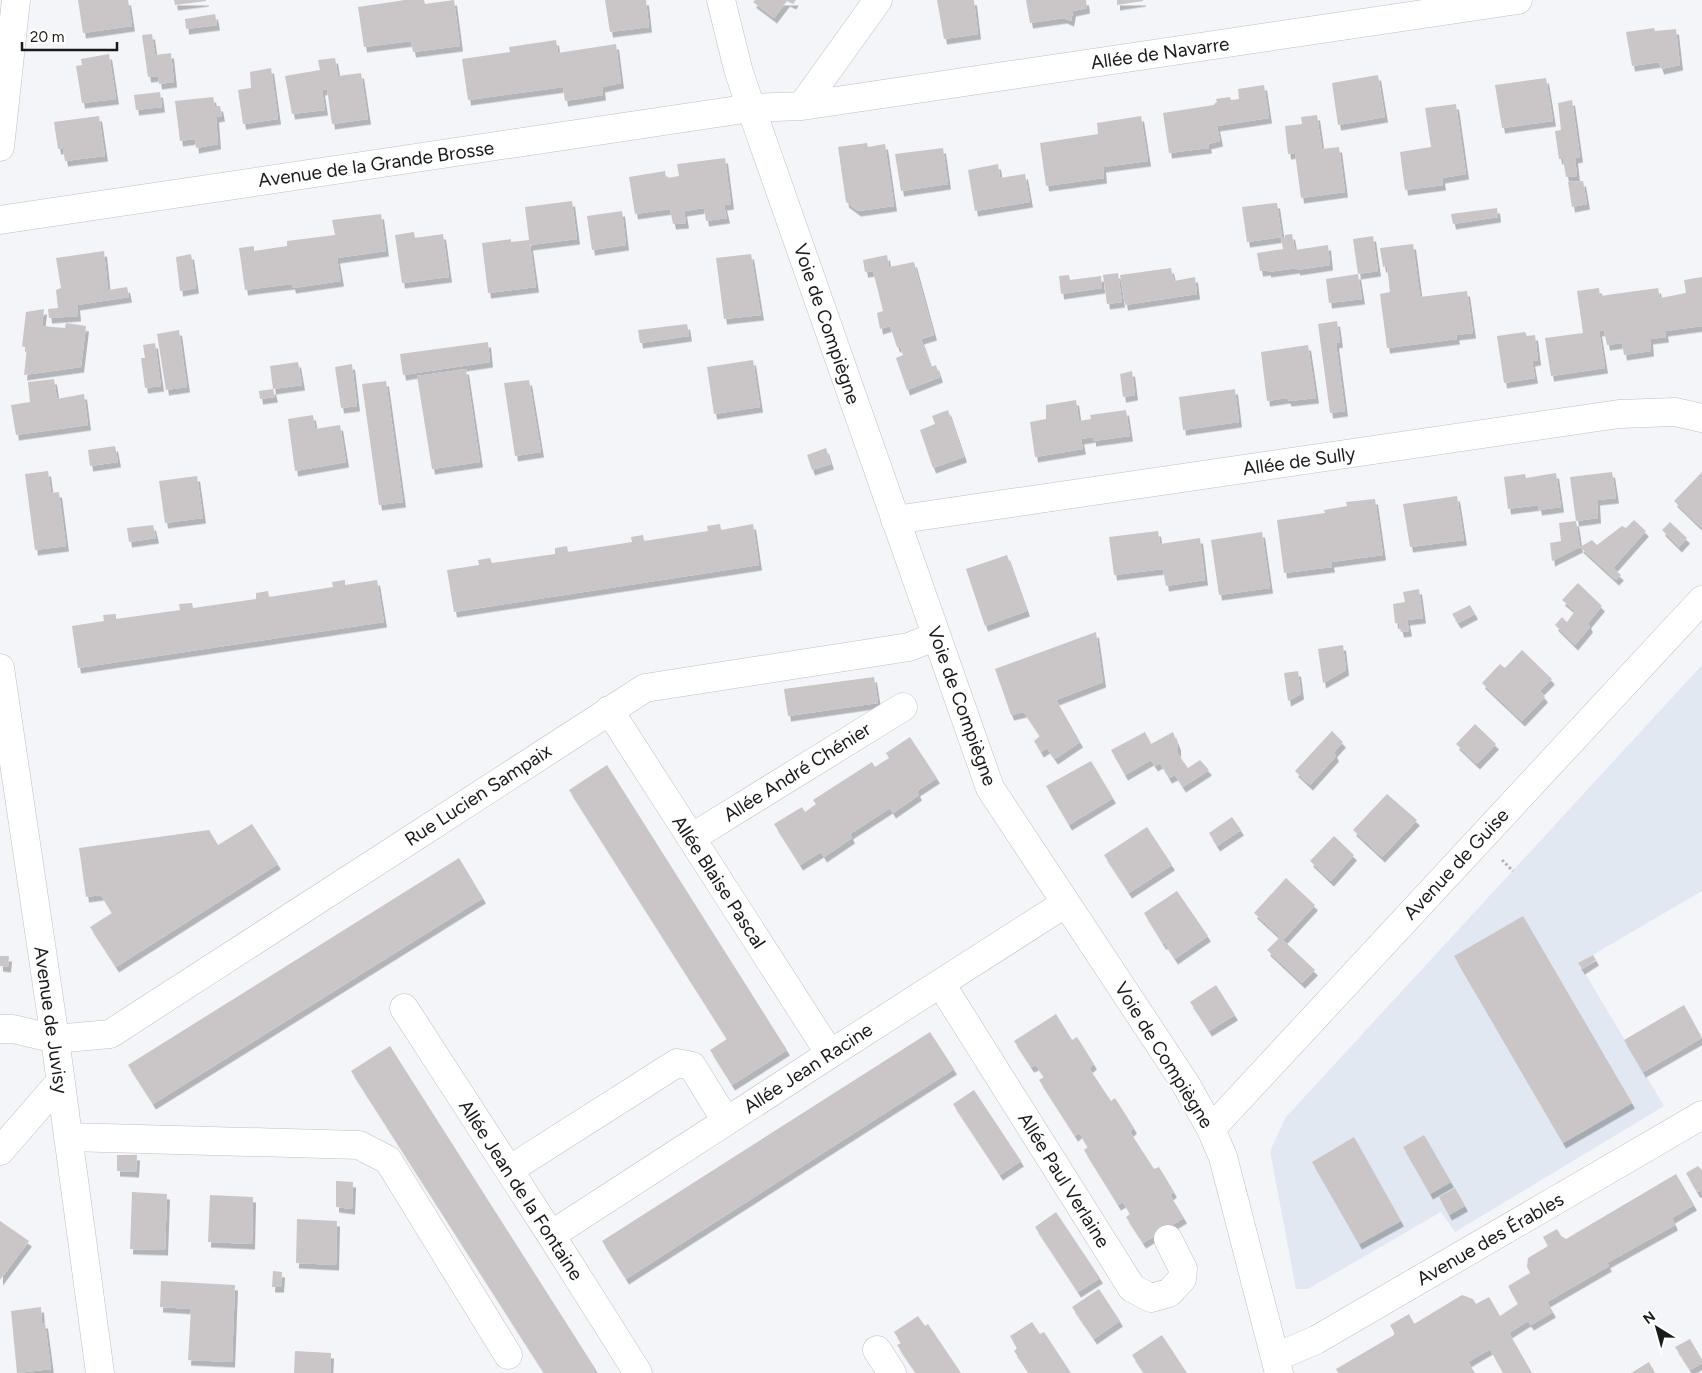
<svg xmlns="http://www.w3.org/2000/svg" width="1702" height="1373" viewBox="0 0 1702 1373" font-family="Figtree,sans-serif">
  <defs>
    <filter id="shadow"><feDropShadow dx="3" dy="5.5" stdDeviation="0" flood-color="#0004"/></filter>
  </defs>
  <rect width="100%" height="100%" fill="#f3f5f9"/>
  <path fill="#e2e8f2" d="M1702 665V891L1579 963 1664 1106 1455 1232 1441 1212 1308 1289H1296L1270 1151 1286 1117Z"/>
  <path fill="#cac6c8" filter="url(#shadow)" d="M78 0H128L132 26 83 33Z
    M174 0H206V1L175 5Z
    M405 0H424L425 4 454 0 460 46 413 52 411 41 364 47 358 7Z
    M605 0H646L649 27 610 32Z
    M755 0H796L793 4 787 1 774 18 753 2Z
    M937 0H974L978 34 944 39Z
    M1026 0H1086L1087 8 1073 11 1071 21 1064 18 1030 23Z
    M1117 0H1143V1L1117 5Z
    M215 14 217 25 186 29 185 19Z
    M1654 28 1655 31 1676 29 1680 65 1661 69 1659 62 1632 66 1626 32Z
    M152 34 155 55 171 53 174 82 159 84 158 76 148 77 142 35Z
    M556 40 558 53 616 44 621 83 602 87 603 95 565 101 563 87 468 100 462 59 510 52 509 47Z
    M109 54 116 99 82 103 76 66 82 65 81 59Z
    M335 58 338 76 361 73 368 119 332 124 327 89 322 90 325 110 292 114 285 76 320 70 318 60Z
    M271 68 278 119 243 124 238 90 251 88 250 72Z
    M1378 75 1385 117 1338 125 1332 83Z
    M1546 78 1553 121 1502 128 1495 85Z
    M1264 85 1269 118 1217 126 1220 141 1208 144 1209 148 1169 153 1163 113 1214 105 1215 103 1217 102 1216 99 1230 97 1231 100 1239 99 1238 89Z
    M160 92 162 107 136 110 134 95Z
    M213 97 215 106H220L222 116 216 117 218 144 196 148 195 139 180 141 175 101Z
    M1572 100 1580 157 1575 158 1577 176 1566 177 1563 159H1559L1555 131 1561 130 1558 103Z
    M1456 104 1466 174 1442 178 1443 185 1405 190 1400 152 1431 147 1425 108Z
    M1317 115 1322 149 1339 147 1345 192 1301 198 1295 153 1288 154 1285 126 1302 124 1301 117Z
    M99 116 105 156 65 161 63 149H58L54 122Z
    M1141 116 1148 161 1103 167 1104 178 1046 186 1040 143 1098 134 1097 123Z
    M867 143 868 147 885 144 894 206 858 211 846 202 838 147Z
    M943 148 948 184 901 191 895 154Z
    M725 158 731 204 724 205 727 218 706 221 704 208 684 211 686 223 673 224 670 209 635 214 629 177 665 171 666 178 679 176 677 164Z
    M998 164 1000 178 1025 174 1030 202 975 211 968 170Z
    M1583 181 1587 204 1572 207 1568 182Z
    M572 201 577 239 530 245 536 287 488 293 482 243 511 239V242L529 240 525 207Z
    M1275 203H1277L1282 237 1247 242 1242 207Z
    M1497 208 1498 217 1453 224 1451 214Z
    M622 211 626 245 592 250 587 216Z
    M381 214 386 251 337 258 341 281 293 288 292 284 245 290 239 248 254 246V251L287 246V241L335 235 332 220Z
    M414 232 415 238 443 234 449 277 402 283 395 235Z
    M1292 234 1295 250 1328 245 1330 265 1297 270V268L1268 272V270L1260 271 1257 253 1283 249 1281 238 1285 237V235Z
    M1373 236 1378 271 1358 274 1362 299 1329 303 1326 279 1358 274 1353 239Z
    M1413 244 1420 297 1467 291 1473 333 1456 335 1457 339 1387 348 1380 294 1390 292 1387 266 1383 267 1380 248Z
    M104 251 108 290 127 287 129 297 77 305 78 316 49 318 48 309 58 308 56 290 61 288 56 258Z
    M191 254 196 288 180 291 176 257Z
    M751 254 761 315 724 319 716 258Z
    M887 255 889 267 914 262 934 335 921 339 931 367 936 365 940 377 907 390 896 358 903 355 900 346 897 347 890 326 880 329 877 313 883 311 873 271 865 272 863 260Z
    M1171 268 1174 281 1195 277 1197 294 1125 305 1120 275Z
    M1118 273 1122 302 1107 304 1103 275Z
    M1069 275 1070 280 1101 276 1102 288 1061 294 1059 276Z
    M1702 277V326L1665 331 1666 337 1650 339 1651 351 1624 355 1622 343 1607 345 1604 330 1599 331 1605 368 1551 376 1545 338 1583 333 1577 291 1599 288 1600 296 1658 288 1660 298 1686 293 1684 280Z
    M44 309 42 326 65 328 66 323 86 326 81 367 24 375 27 348 22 346 26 312Z
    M1337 321 1340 342 1336 343 1345 411 1330 413 1318 324Z
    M687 324 689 336 640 343 638 330Z
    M179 330 187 387 166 390 157 334Z
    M1525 332 1527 336 1535 335 1538 360 1532 361 1535 378 1504 383 1497 336Z
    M488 342 490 362 403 375 400 354Z
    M155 343 161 386 145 388 141 358H145L143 345Z
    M1308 345 1316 398 1289 401 1287 398 1267 401 1261 352Z
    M753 360 760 407 714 414 707 367Z
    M298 362 302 385 273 389 270 366Z
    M352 364 357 406 341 408 335 367Z
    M466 369 480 462 432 469 417 376Z
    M1132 371 1135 395 1123 397 1120 374Z
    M54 379 57 399 84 394 88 425 16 435 11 405 30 402 28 382Z
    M529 380 541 452 515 456 504 383Z
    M386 381 403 502 379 505 362 384Z
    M273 389 275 397 260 399 259 391Z
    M1235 389 1239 422 1183 430 1179 397Z
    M1076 400 1079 421 1091 419 1090 415 1126 410 1130 436 1093 441V437L1081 439 1083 449 1035 457 1030 422 1046 419V405Z
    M948 410 964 457 933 468 920 430 935 424 932 416Z
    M313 415 315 429 340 425 346 462 295 471 288 419Z
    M115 446 118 462 90 466 88 450Z
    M826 448 831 464 812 470 807 455Z
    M48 471 51 493 59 492 66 546 35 550 25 474Z
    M1612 472 1616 498 1597 500 1598 518 1576 521 1570 477Z
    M1702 472V528L1674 501Z
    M1556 473 1561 507 1539 510 1538 505 1508 509 1504 477 1525 474 1526 478Z
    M197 476 203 518 165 523 159 481Z
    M1457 496 1464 540 1410 547 1403 504Z
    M1375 499 1383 555 1331 562 1332 567 1284 573 1277 520 1325 513 1324 510 1347 506 1346 502Z
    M1634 520 1646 531 1613 568 1621 575 1616 580 1580 547 1592 540 1597 545 1622 526 1626 528Z
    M1576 521 1580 547 1552 561 1550 543 1561 541 1559 523Z
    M1670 522 1687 538 1679 547 1662 530Z
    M720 524 721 530 753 524 759 565 454 612 447 570 479 565 478 560 490 558 492 563 555 554V548L567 546 568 552 632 542 631 537 643 535 644 541 708 531 707 526Z
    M153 525 156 538 129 542 127 528Z
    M1158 531 1160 544 1200 538 1205 580 1166 586 1163 569 1114 575 1109 537Z
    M1262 532 1270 588 1219 595 1211 540Z
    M1007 555 1027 611 985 626 966 569Z
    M345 580V585L377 580 384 622 78 668 72 626 104 621 103 615 116 614V619L180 610 179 604 192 603 193 608 256 599V593L268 591 269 597 333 587 332 582Z
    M1578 583 1602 606 1588 623 1590 627 1575 645 1555 625 1562 617 1567 622 1575 611 1562 600Z
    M1419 589 1423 618 1407 620 1409 631 1401 632 1399 624 1395 623 1393 604 1405 602 1403 592Z
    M1470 605 1475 614 1458 623 1452 614Z
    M1096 632 1103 682 1056 700 1080 742 1055 759 1047 748 1041 752 1034 741 1040 736 1024 712 1011 715 995 669Z
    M1343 645 1346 670 1323 683 1318 649Z
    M1522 650 1552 679 1540 691 1545 697 1522 721 1482 683 1500 664 1505 668Z
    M1298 671 1301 694 1288 701 1284 673Z
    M874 677 878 703 788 716 784 689Z
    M1475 724 1496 744 1477 764 1456 744Z
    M1332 731 1343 742 1334 752 1336 756 1310 785 1295 771Z
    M1145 732 1151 744 1173 732 1178 745V754L1188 768 1200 760 1209 770 1183 787 1175 775 1169 778 1160 763 1155 766 1151 760 1125 775 1111 750Z
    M910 737 937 778 917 791 919 795 893 813 890 808 850 834 852 838 824 857 821 852 800 865 774 824 802 807 805 812 816 804 813 800 872 762 875 767 889 758 886 753Z
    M1091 761 1113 798 1069 825 1046 786Z
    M607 765 787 1050 732 1085 710 1050 727 1039 569 790Z
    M1387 794 1417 820 1382 857 1353 830Z
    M1232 817 1241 830 1217 846 1209 833Z
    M252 824 278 864 116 967 90 927 112 913 101 895 86 897 79 848 209 830 218 845Z
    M1147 827 1172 865 1129 893 1104 855Z
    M1334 836 1354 855 1331 881 1310 861Z
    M459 858 483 898 153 1104 128 1065Z
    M1286 878 1315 905 1283 940 1315 970 1302 983 1267 950 1280 937 1254 913Z
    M1177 891 1208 936 1175 959 1165 944H1163L1144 913Z
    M1523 916 1632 1103 1563 1143 1454 956Z
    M1593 955 1596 960 1582 969 1578 963Z
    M0 956H9L8 967 0 966Z
    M1216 985 1235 1015 1209 1031 1190 1002Z
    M1684 1005 1702 1038 1643 1072 1624 1040Z
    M1056 1014 1072 1040 1077 1037 1094 1064 1089 1068 1111 1101 1115 1098 1134 1128 1130 1132 1154 1169 1159 1167 1174 1192 1170 1195 1184 1218 1143 1243 1126 1217 1130 1214 1123 1202 1118 1205 1084 1150 1088 1147 1079 1133 1075 1136 1039 1080 1044 1077 1036 1065 1031 1067 1014 1041Z
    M930 1032 954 1069 626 1279 602 1241Z
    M390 1046 598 1373H544L351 1071Z
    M974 1090 1021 1161 1000 1175 953 1104Z
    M1424 1135 1451 1182 1430 1194 1403 1147Z
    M1354 1137 1401 1221 1359 1244 1312 1162Z
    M117 1155H137L136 1172 117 1171Z
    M1698 1166 1702 1170V1195L1701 1192H1697L1686 1173Z
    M1676 1174 1694 1205 1672 1218 1675 1225 1607 1263 1609 1266 1547 1302 1553 1312 1531 1325 1528 1321 1509 1333 1532 1373H1503L1490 1349 1468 1362 1475 1373H1338L1336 1369 1394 1335V1332L1390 1325 1409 1314 1414 1324 1462 1295 1473 1299 1476 1304 1489 1297 1500 1316 1518 1304 1508 1286 1530 1273 1527 1267 1528 1258 1548 1246 1543 1237 1557 1229 1561 1236 1566 1239Z
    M336 1181 353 1182 352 1209 336 1207Z
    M1455 1188 1465 1206 1449 1215 1439 1197Z
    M132 1192 167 1194 165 1250 130 1249Z
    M210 1195 253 1197 252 1244 208 1242Z
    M1056 1212 1100 1278 1078 1292 1035 1227Z
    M297 1219 337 1221 336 1265 296 1263Z
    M0 1221 29 1241 0 1280Z
    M273 1271 282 1272 281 1287H272Z
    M161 1281 235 1285 232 1362 188 1360 191 1309 160 1307Z
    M1099 1289 1120 1321 1094 1339 1072 1307Z
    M41 1307 42 1323H45L51 1369 17 1373 11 1311Z
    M918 1316 925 1326 928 1324 961 1373H916L897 1345 901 1343 894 1332Z
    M1032 1322 1040 1334 1044 1332 1071 1373H1029L1014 1351 1017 1348 1010 1336Z
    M1162 1335 1187 1373H1144L1132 1355Z
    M1690 1339 1702 1360V1363L1690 1370 1675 1347Z
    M295 1351 331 1353 330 1373H294Z
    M1649 1362 1655 1373H1631Z"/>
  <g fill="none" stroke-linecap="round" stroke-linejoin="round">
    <g stroke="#bec0c3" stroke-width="29">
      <path id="minor" d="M721 0 738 69 751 108 990 788 1185 1083 1211 1129 1223 1157 1279 1373
        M802 106 1518 0
        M0 147 16 0
        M0 220 751 108 802 106 878 0
        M895 520 1619 414 1675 412 1702 418
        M0 668 55 1039 100 1373
        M609 710 830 1054
        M691 838 903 707
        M941 984 1132 1288 1151 1298 1169 1293 1182 1279 1183 1269 1168 1239
        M404 1008 551 1235 638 1373
        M0 1029H13L55 1039 110 1034 645 688 909 647 936 636
        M1211 1129 1702 600
        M68 1137 359 1145 388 1160 508 1355
        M0 1151 60 1082
        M509 1170 677 1063 692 1066 726 1121
        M551 1235 830 1054 1066 903
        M877 1350 892 1373
        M1276 1357 1316 1340 1702 1115"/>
    </g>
    <path stroke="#b0b1b4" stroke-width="3" stroke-dasharray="2.5 2.5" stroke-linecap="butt" d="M1502 860 1513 871"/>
    <use href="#minor" stroke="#fff" stroke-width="28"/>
  </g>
  <g text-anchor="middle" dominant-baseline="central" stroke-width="4.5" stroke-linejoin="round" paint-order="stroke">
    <g font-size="19" fill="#1a1a1b" stroke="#fff">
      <text transform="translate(1160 53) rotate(-8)">Allée de Navarre</text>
      <text transform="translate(376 164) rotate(-8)">Avenue de la Grande Brosse</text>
      <text transform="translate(827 324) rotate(71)">Voie de Compiègne</text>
      <text transform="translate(1299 461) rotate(-8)">Allée de Sully</text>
      <text transform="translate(962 706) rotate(70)">Voie de Compiègne</text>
      <text transform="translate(797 772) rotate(-32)">Allée André Chénier</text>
      <text transform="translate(478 795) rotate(-33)">Rue Lucien Sampaix</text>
      <text transform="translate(1456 864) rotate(-47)">Avenue de Guise</text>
      <text transform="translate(719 882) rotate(57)">Allée Blaise Pascal</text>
      <text transform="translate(51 1020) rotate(82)">Avenue de Juvisy</text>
      <text transform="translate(1164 1055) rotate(58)">Voie de Compiègne</text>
      <text transform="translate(808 1068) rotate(-33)">Allée Jean Racine</text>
      <text transform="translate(1064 1180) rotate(58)">Allée Paul Verlaine</text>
      <text transform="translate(521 1190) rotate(57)">Allée Jean de la Fontaine</text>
      <text transform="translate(1490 1239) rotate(-30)">Avenue des Érables</text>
    </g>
  </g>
  <g transform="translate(1657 1328) rotate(323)" stroke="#ffffff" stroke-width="4" paint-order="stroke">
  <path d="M0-4L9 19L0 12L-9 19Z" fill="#1a1a1b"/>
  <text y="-8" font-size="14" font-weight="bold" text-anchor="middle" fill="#1a1a1b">N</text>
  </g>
  <path d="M22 42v8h95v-8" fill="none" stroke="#1a1a1b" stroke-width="2.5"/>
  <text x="30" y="42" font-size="15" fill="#1a1a1b" stroke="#ffffff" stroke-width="4" paint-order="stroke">20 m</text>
</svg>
